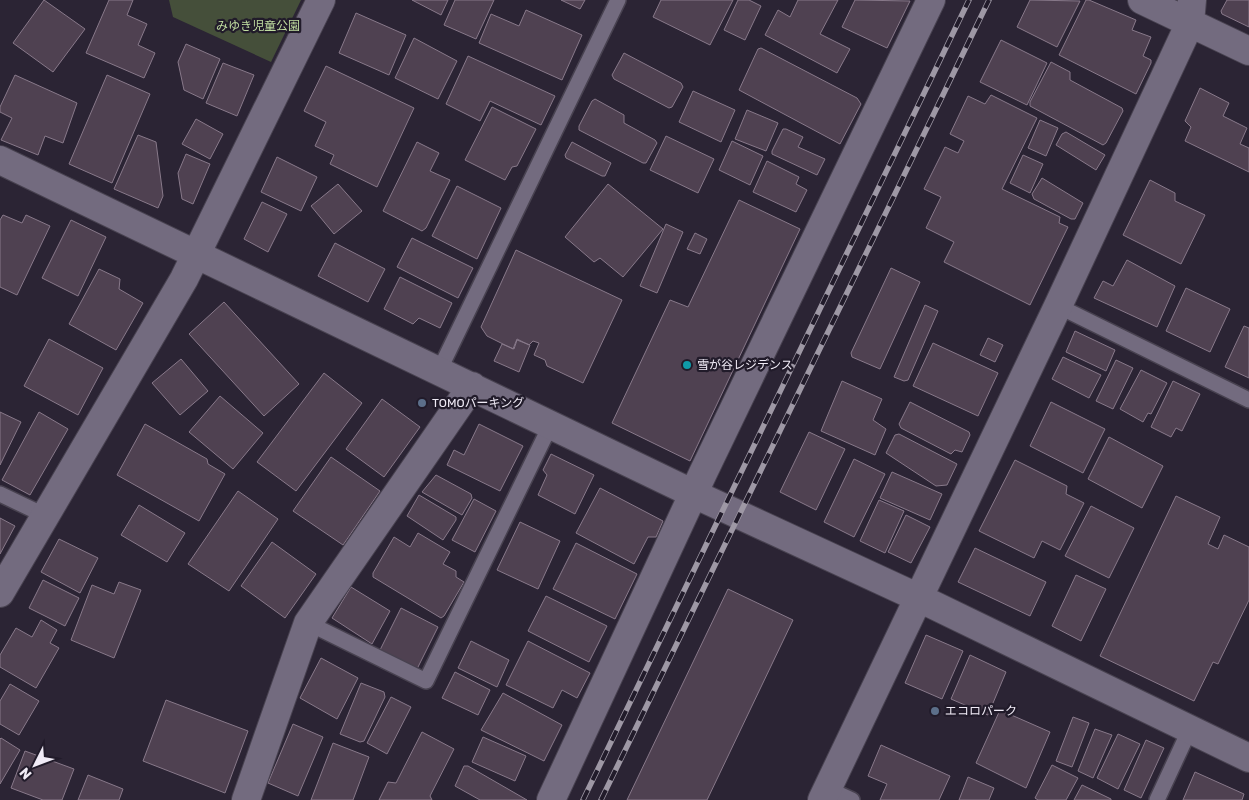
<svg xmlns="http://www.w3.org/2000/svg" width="1249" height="800" viewBox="0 0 1249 800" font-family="Rubik,'Noto Sans JP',sans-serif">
  <rect width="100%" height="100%" fill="#2b2434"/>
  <path fill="#454f3a" d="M169 0H301L271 62 173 17Z"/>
  <path fill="#4f4151" stroke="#88798a" d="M44 0 85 29 53 72 13 43Z
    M109 0H133L127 15 147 24 138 45 155 53 144 78 86 53Z
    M412 0H448L441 15Z
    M455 0H494L476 39 444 25Z
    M561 0H585L580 9Z
    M661 0H733L710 45 653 17Z
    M738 0H749L761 6 745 40 724 30Z
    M798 0H838L820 34 850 49 837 73 765 35 778 10 790 17Z
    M855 0 910 1 887 48 842 27Z
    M1030 0 1080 1 1057 47 1017 27Z
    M1086 0H1089L1136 20 1132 30 1151 37 1143 56 1151 60V63L1136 94 1059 55Z
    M1227 0H1249V27L1222 14 1221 11Z
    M526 10 582 35 562 80 479 43 491 14 519 26Z
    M356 13 406 35 389 75 339 53Z
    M414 38 457 61 438 99 395 78Z
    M1001 40 1047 63 1027 105 980 82Z
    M186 44 220 59 203 99 184 90 178 62Z
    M761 48 857 98 861 104 840 144 739 90 758 49Z
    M624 53 681 83 683 87 672 107 669 108 614 79 612 75Z
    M468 56 555 96 541 125 490 101 480 121 446 104Z
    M1051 62 1070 72V80L1122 108 1123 111 1106 143 1103 145 1030 106V102Z
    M223 63 254 75 237 116 206 103Z
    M326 66 414 108 377 187 330 164 334 155 315 146 326 122 304 111Z
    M15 75 77 103 63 143 45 136 38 155 1 140 12 118 0 112V107Z
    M107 75 150 94 112 183 69 164Z
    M1200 88 1229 103 1223 116 1247 128 1240 144 1249 148V172L1185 141 1191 127 1185 121Z
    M693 91 735 110 721 142 679 122Z
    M991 95 1037 118 1002 189 1060 217 1059 223 1068 227 1030 305 944 262 954 242 926 228 941 197 924 189 945 147 958 153 964 141 950 134 968 96 985 104Z
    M595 99 624 115V123L655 140 657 143 646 163H643L579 130V126L592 101Z
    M492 107 536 129 517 166 512 167 505 180 465 160Z
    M747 110 778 123 766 151 735 139Z
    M196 119 223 134 210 159 182 144Z
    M1040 120 1058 128 1046 156 1028 148Z
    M783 129H786L803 137 798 147 825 159 817 175 772 154V151Z
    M1066 132 1105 155 1096 170 1056 145 1062 134Z
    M138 135 156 142 163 196 158 208 114 189Z
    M666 136 714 159 698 193 650 170Z
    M732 141 763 156 750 185 719 170Z
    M417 142 439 153 430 171 450 180 426 228 422 231 383 211Z
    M572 142 611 163 605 176H602L566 158 565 155Z
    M186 154 210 164 193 204 182 199 178 173Z
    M1023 155 1043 164 1030 193 1010 183Z
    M277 157 317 177 301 211 261 192Z
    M767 161 799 177 796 184 807 190 796 212 753 192Z
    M1042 178 1083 203 1075 219H1071L1034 199 1032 194Z
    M1150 180 1175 193V201L1205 215 1181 264 1123 235Z
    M338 184 362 211 334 234 311 206Z
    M608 184 663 229 623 277 600 258 594 262 565 237Z
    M457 186 501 208 477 259 432 236Z
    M739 200 800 229 690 461 612 423 670 300 688 307Z
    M262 202 287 214 268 252 244 239Z
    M3 215 22 223 26 215 50 226 17 295 0 287V220Z
    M71 220 106 237 78 296 42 278Z
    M666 224 683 232 657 293 640 286Z
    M695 233 707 239 700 254 687 249Z
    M412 238 473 268 458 298 397 267Z
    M335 243 385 269 368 302 318 276Z
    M516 250 622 300 583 383 547 366 545 360 534 355 539 343 533 341 529 345 517 339 513 349 487 336 481 327Z
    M1127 260 1175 286 1157 327 1094 298 1103 281 1113 286Z
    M891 268 920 282 880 369 852 357 851 353Z
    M99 269 120 279 119 289 143 303 116 350 69 324Z
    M400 277 452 303 440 328 419 318 413 324 384 309Z
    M1186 288 1230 309 1210 352 1166 331Z
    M224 302 299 384 264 416 189 334Z
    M925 305 938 311 908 380 904 381 894 377Z
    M1244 326 1249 328V378L1225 367Z
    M1075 331 1115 350 1106 371 1066 352Z
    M988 338 1003 345 995 362 980 355Z
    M49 339 103 368 78 415 24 386Z
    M517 340 530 345 519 372 494 361 502 344 514 349Z
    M933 343 998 373 978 416 913 386Z
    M1063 357 1101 375 1089 398 1052 379Z
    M181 359 208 391 180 415 152 383Z
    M1116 360 1133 368 1113 409 1096 401Z
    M1141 370 1167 383 1151 414 1148 413 1143 422 1120 409Z
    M324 373 362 403 296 491 257 462Z
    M842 381 882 399 873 420 886 429 875 455 821 431Z
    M1173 381 1200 394 1182 431 1176 428 1171 437 1151 427Z
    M220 396 263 433 233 469 189 432Z
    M382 399 420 427 384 477 346 449Z
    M910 402 969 432 970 435 962 452 955 450 951 454 901 428 899 424Z
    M1051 402 1105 429 1083 473 1030 446Z
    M0 412 21 422 0 465Z
    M39 412 68 429 30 495 2 480Z
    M145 424 207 459 208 464 225 474 199 521 117 475Z
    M479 424 523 446 500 491 447 465 454 450 464 455Z
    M809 432 845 449 816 510 780 492Z
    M899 434 957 464 947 485 936 486 886 453 895 435Z
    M1109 437 1163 466 1142 508 1088 479Z
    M551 454 594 475 575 514 538 495 547 475 543 470Z
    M331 457 380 491 343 545 293 511Z
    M854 459 885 474 854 537 824 522Z
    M1015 460 1067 486 1066 494 1084 503 1060 550 1042 541 1034 558 979 531Z
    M892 472 942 494 930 520 880 498Z
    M436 475 471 494 472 498 462 515 422 492Z
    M600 488 663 521 656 537H648L634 564 576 533Z
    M238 491 278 519 229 591 188 564Z
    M419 495 456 517V520L443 540 407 516Z
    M1176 496 1220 517 1208 544 1218 549 1224 535 1249 547V600L1218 664 1213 662 1194 701 1100 656Z
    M474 499 496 511 475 552 452 540Z
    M879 500 904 511 885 553 860 541Z
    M139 505 185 533 167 562 121 535Z
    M1091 506 1134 528 1109 578 1065 556Z
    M906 515 930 527 911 563 888 552Z
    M0 518 15 526 0 554Z
    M520 522 560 541 538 589 497 570Z
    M418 533 450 552 443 564 456 571V577L464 582 444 616 441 618 373 577V573L394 537 410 547Z
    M59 539 98 558 80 593 41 572Z
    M272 542 316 574 285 618 241 586Z
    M576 543 637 574 615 619 553 589Z
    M975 548 1046 582 1030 616 958 582Z
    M1076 575 1106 589 1081 641 1052 626Z
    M43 580 79 598 65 626 29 608Z
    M119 582 141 590 114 658 71 640 92 585 114 594Z
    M351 587 390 611 372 644 332 618Z
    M728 589 793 620 707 800H627Z
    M546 596 607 626 589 662 528 631Z
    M401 608 438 627 416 671 379 652Z
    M41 620 57 630 50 643 59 648 36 688 0 667V655L16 628 32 637Z
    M926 635 963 651 942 699 905 683Z
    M471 641 509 660 497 687 458 668Z
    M528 641 590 673 577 698 562 690 553 708 506 685Z
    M970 655 1006 672 988 715 951 699Z
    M321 658 358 678 337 719 300 698Z
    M455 672 490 690 478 715 442 698Z
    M361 683 384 692 385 697 364 741 360 742 340 734Z
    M10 684 39 701 19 735 0 724V701Z
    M503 693 562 725 544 761 481 730Z
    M391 697 411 707 387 754 367 743Z
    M166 700 248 731 225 793 143 761Z
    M1000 710 1050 732 1026 788 976 763Z
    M1073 717 1089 723 1072 767 1056 761Z
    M293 724 323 737 298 796 268 783Z
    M1095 729 1112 735 1093 778 1078 771Z
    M422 732 454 749 430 796 432 800H379L388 782 396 783Z
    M1118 734 1140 744 1118 789 1097 778Z
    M483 737 526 756 515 781 472 762Z
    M1 738 20 750 0 784V739Z
    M1146 740 1164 748 1141 798 1124 790Z
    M333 743 369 757 353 800H311Z
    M881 745 950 776 939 800H880L887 784 868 776Z
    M25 751 74 769 62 800H43L11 788Z
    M1052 765 1078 778 1066 800H1038L1035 798Z
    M464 766H468L527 800H480L455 786Z
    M1195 772 1244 794 1242 800H1183Z
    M88 775 123 789 119 800H78Z
    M968 777 994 788 989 800H959Z
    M1082 785 1111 799V800H1074Z"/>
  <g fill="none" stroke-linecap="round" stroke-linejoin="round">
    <g stroke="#484250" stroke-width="18">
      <path id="service" d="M1058 306 1249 400
        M439 371 618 0
        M0 494 46 516
        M308 623 426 681 551 424
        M828 789 852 800
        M1157 800 1189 731"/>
    </g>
    <g stroke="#484250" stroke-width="30">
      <path id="minor" d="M1142 0 1249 51
        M0 160 694 494 919 598 1249 758
        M0 593 184 279 321 0
        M246 800 308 623 472 386
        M551 800 703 473 931 0
        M822 800 1058 306 1190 23 1192 0"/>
    </g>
    <use href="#service" stroke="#736b7f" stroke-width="15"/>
    <use href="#minor" stroke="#736b7f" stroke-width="28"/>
    <g stroke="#9e98a5" stroke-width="5.5">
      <path id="rail" d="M583 800 969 0
        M601 800 989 0"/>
    </g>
    <use href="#rail" stroke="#211b2a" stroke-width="4" stroke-dasharray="11" stroke-linecap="butt"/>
  </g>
  <circle fill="#0f9aa8" stroke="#211b2a" stroke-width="2" cx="687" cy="365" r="5"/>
  <g fill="#5c6f8a" stroke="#211b2a" stroke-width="2">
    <circle cx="422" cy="403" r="5"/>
    <circle cx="935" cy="711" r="5"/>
  </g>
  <g text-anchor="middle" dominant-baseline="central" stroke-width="4.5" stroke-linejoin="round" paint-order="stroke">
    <g font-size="12" fill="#c1dea1" stroke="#211b2a">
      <text x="258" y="26">みゆき児童公園</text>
    </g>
    <g font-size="12" fill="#f0ebf6" stroke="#211b2a" text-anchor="start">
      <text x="697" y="365">雪が谷レジデンス</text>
      <text x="432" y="403">TOMOパーキング</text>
      <text x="945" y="711">エコロパーク</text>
    </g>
  </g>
  <g transform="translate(35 765) rotate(228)" stroke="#211b2a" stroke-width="4" paint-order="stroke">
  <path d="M0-4L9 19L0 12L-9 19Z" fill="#f0ebf6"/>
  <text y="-8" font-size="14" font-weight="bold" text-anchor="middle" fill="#f0ebf6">N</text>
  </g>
</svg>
